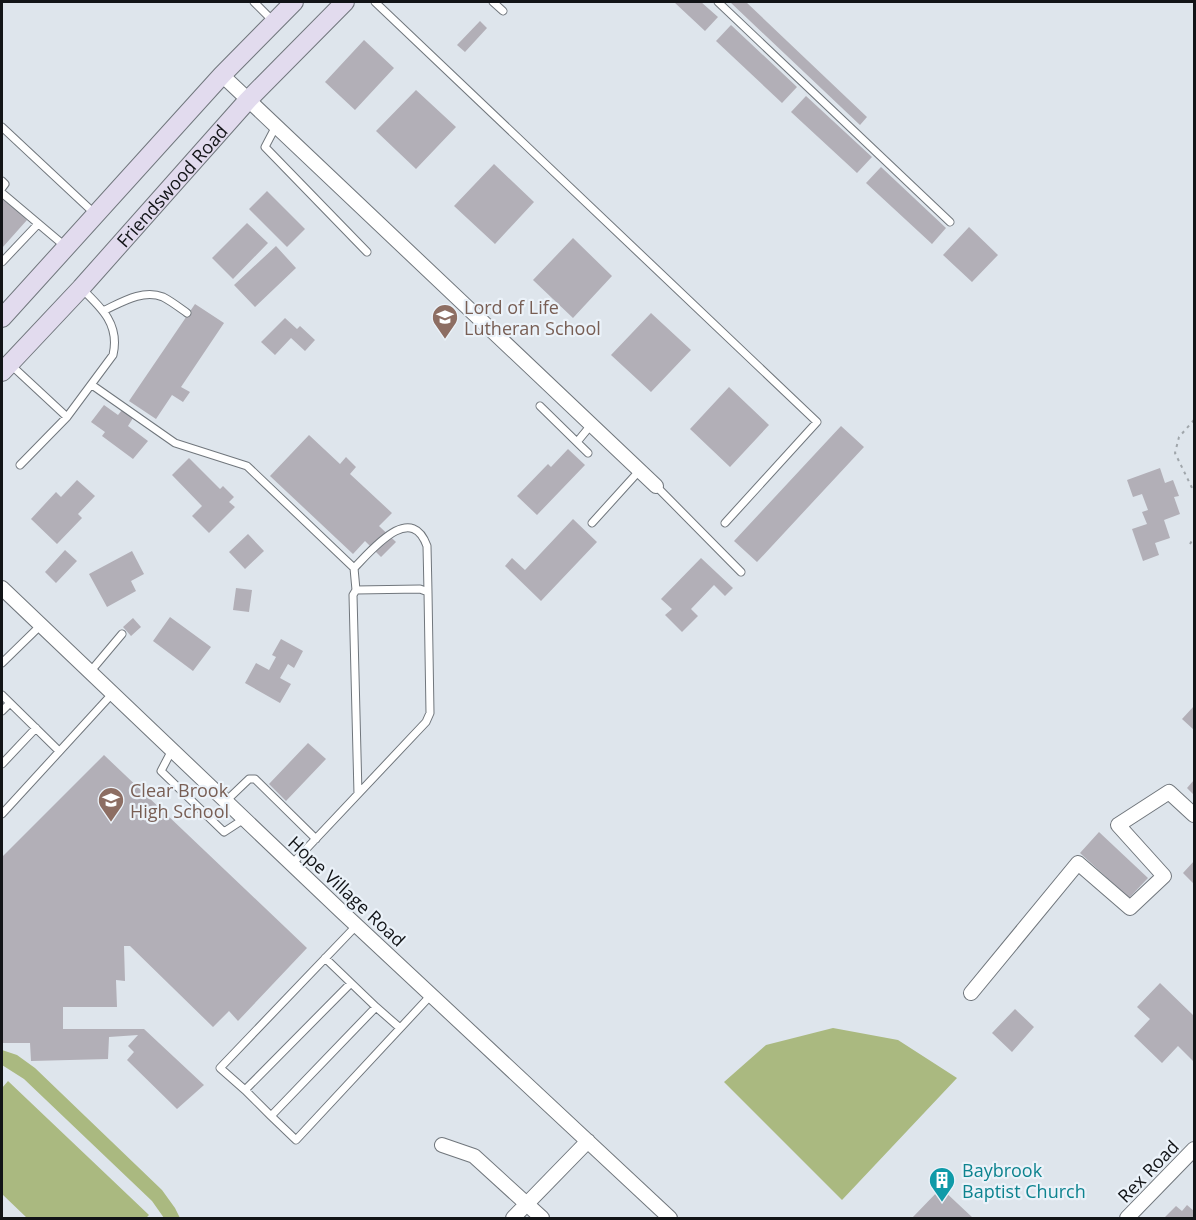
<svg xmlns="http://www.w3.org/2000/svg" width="1196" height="1220" viewBox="0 0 1196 1220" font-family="'Open Sans',sans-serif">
  <rect width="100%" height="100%" fill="#dee5ec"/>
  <path fill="#aab980" d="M833 1028 898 1040 957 1078 842 1200 724 1082 766 1045Z
    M2 1050 17 1055 35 1068 162 1190 175 1208 180 1218H164L152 1201 24 1079 2 1065Z
    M8 1081 149 1215 146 1218H27L2 1194V1088Z"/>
  <path fill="#b2afb7" d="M674 2H701L718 17 705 31Z
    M730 2H746L867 117 860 125Z
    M480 21 487 28 465 52 457 45Z
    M731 25 797 87 782 103 716 41Z
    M364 40 394 68 355 110 325 82Z
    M416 90 456 127 416 169 376 131Z
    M806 96 872 157 857 173 791 112Z
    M494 164 534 202 495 244 454 206Z
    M881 167 946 228 932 244 866 183Z
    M267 191 305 229 287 247 249 209Z
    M3 197 27 220 2 248V199Z
    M247 223 268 243 233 279 212 258Z
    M969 227 998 255 972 282 943 255Z
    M573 238 612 276 573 318 533 280Z
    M276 246 296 268 255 307 234 285Z
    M195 304 224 323 181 387 190 392 183 402 172 395 156 419 129 401Z
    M651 313 691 350 651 392 611 355Z
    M285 318 297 329 300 326 315 340 305 351 291 338 275 355 261 342Z
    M729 387 769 425 730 467 690 429Z
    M104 405 118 415 122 410 133 418 128 426 148 441 133 459 102 436 105 432 91 422Z
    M841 426 864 447 757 562 734 541Z
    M309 435 340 464 346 457 356 467 350 474 392 513 379 526 396 542 381 557 365 541 353 554 270 476Z
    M568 449 585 465 537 515 517 496 548 464 551 467Z
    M189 458 220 489 223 486 234 497 229 502 235 507 209 533 192 516 202 506 172 475Z
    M1160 468 1165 483 1173 480 1179 496 1174 497 1180 514 1164 520 1170 538 1155 543 1159 555 1143 561 1132 529 1147 524 1142 512 1148 510 1142 494 1133 497 1127 480Z
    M77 480 95 496 78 514 82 518 57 544 31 519 56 492 61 497Z
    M573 519 597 542 541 601 505 566 512 558 525 570Z
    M248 534 264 551 245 569 229 552Z
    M65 550 77 561 56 583 45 572Z
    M132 551 144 574 131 581 136 591 107 607 89 574Z
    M701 558 733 588 725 596 714 585 691 609 698 616 682 632 665 615 672 609 661 599Z
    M236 588 252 590 249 612 233 610Z
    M170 617 211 647 193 671 153 641Z
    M133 618 141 627 131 636 123 627Z
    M281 639 303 651 294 668 288 664 280 678 291 684 280 703 245 683 256 663 269 670 276 657 272 655Z
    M1194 706V730L1182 719Z
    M308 743 326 759 286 801 269 784Z
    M104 755 307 948 238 1021 229 1011 213 1027 130 946H124L125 981 116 980 117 1007H63V1029H144L204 1085 177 1109 127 1060 134 1052 128 1046 138 1035 109 1037 108 1059 31 1061 30 1043H2V857Z
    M1194 780V795L1187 788Z
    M1099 832 1148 878 1129 898 1080 853Z
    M1194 861V884L1183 873Z
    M1160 983 1194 1016V1062L1178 1046 1162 1063 1134 1036 1150 1019 1137 1007Z
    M1015 1009 1034 1027 1012 1052 992 1033Z
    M941 1188 973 1218H912Z
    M1187 1205 1194 1211V1218L1165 1217 1176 1206 1182 1211Z"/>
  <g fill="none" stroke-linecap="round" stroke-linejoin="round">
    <g stroke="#70767c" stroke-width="9">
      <path id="lane" d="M254 2 274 22
        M375 2 817 422 725 523
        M493 2 503 11
        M718 2 950 222
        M276 126 265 147 367 252
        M2 127 94 213
        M2 181 5 184 2 188
        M2 193 66 247
        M2 262 38 224
        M105 310C122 302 143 289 163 297 171 301 180 308 187 313
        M11 365 67 417
        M92 385 175 443 247 466 354 568 356 590
        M540 406 588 453
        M577 442 591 425
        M20 465 67 417 113 355C120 325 102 308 82 289
        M656 486 741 572
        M592 523 640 470
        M354 568C371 551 411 501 427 546L428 592
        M2 663 41 625
        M90 672 122 634
        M2 695 59 751
        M2 711 10 703
        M172 750 161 771 224 832 244 819
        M2 764 36 728
        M226 801 249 779H255L316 839
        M2 814 112 694
        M292 864 426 722 430 713 428 592 420 589 356 590 353 595 358 794
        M357 925 220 1068 245 1090 351 983 376 1007 271 1116 296 1140 432 994
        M325 958 351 983
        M376 1007 400 1028
        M245 1090 271 1116"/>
    </g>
    <g stroke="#70767c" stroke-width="16">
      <path id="street" d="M222 75 656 486
        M2 588 341 911 670 1218
        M971 993 1078 863 1130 908 1164 876 1118 825 1169 792 1194 815
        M442 1145 474 1156 542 1218
        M513 1218 588 1141
        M1127 1218 1194 1149"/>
    </g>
    <g stroke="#70767c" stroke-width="20">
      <g id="secondary">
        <path d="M2 318 222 75 294 2"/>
        <path id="s1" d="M2 372 81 288 248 100 345 2"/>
      </g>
    </g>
    <path stroke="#a0a6ab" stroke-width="2" stroke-dasharray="3 4.5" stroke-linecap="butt" d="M1194 420 1179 437 1175 453 1194 492
      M1190 544 1194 537"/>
    <use href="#lane" stroke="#fff" stroke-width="7"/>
    <use href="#street" stroke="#fff" stroke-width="14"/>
    <use href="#secondary" stroke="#e2dbee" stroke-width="18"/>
  </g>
  <defs>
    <g id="school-pin" transform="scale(1.35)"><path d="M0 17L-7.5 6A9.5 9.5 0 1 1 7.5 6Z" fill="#8d6e63" stroke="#ebf2f9"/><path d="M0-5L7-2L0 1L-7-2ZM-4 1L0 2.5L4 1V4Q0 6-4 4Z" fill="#fff"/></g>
    <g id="building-pin" transform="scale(1.35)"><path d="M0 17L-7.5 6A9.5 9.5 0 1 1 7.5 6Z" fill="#0f9aa8" stroke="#ebf2f9"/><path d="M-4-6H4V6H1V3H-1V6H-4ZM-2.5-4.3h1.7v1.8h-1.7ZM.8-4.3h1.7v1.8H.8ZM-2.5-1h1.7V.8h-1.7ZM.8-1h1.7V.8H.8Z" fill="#fff"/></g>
  </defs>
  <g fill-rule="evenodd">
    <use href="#school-pin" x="445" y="317"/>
    <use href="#school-pin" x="111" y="800"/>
    <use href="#building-pin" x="942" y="1180"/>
  </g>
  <g text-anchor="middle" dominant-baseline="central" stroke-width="4.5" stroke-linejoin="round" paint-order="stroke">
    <g font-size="18" fill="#121417" stroke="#ebf2f9">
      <text stroke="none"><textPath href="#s1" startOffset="252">Friendswood Road</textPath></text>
      <text transform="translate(347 891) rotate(43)">Hope Village Road</text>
      <text transform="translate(1148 1171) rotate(-46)">Rex Road</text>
    </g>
    <g font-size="18" fill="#785e54" stroke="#ebf2f9" text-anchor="start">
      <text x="464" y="307">Lord of Life<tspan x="464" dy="21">Lutheran School</tspan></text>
      <text x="130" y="790">Clear Brook<tspan x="130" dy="21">High School</tspan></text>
    </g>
    <g font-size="18" fill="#0d838f" stroke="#ebf2f9" text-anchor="start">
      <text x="962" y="1170">Baybrook<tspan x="962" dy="21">Baptist Church</tspan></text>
    </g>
  </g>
  <rect width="1196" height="1220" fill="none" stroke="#121417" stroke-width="6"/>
</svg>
